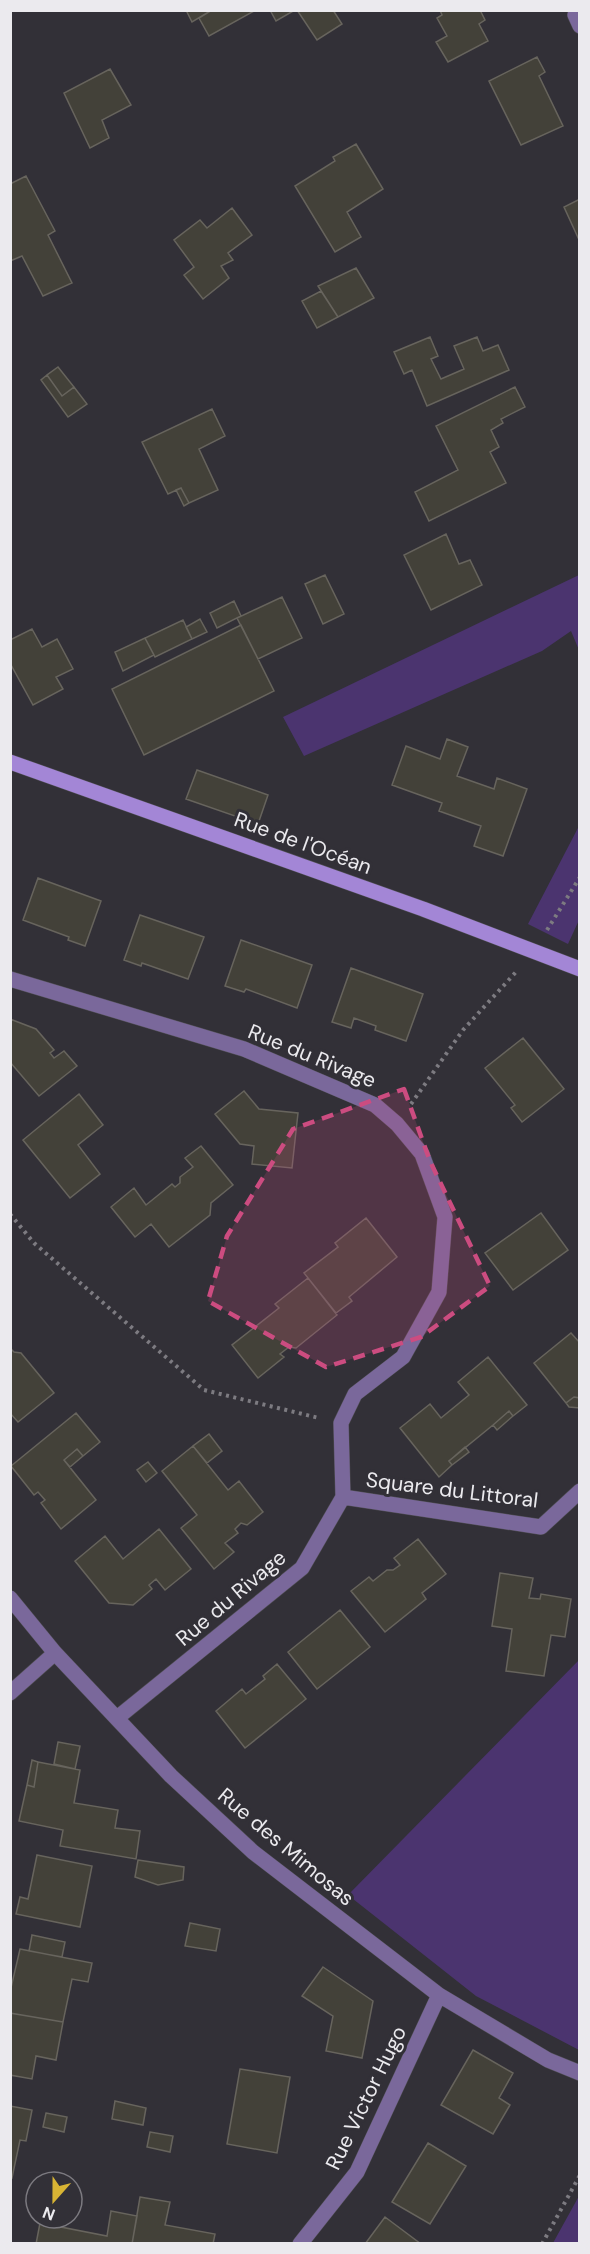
<svg xmlns="http://www.w3.org/2000/svg" width="590" height="2254" viewBox="0 0 590 2254" font-family="'DM Sans',sans-serif">
  <rect width="100%" height="100%" fill="#323037"/>
  <path fill="#4b346f" d="M579 575V650L571 631 542 651 304 756 283 717Z
    M579 826V920L568 944 528 924Z
    M579 1660V2050L476 1996 348 1895Z
    M579 2196V2243H553Z"/>
  <path fill="#434139" stroke="#67645d" stroke-width="1.5" d="M186 10H212L192 22Z
    M212 10H256L209 36 199 18Z
    M270 10H295L276 21Z
    M297 10H333L342 24 317 40Z
    M440 10H480L485 20 479 24 488 41 448 62 436 42 447 36 437 18 442 15Z
    M537 57 545 72 539 76 563 126 521 145 489 81Z
    M110 69 131 105 102 120 109 138 90 148 64 93Z
    M356 144 383 189 347 212 361 237 335 252 295 186 335 161 333 157Z
    M26 176 55 231 48 235 72 283 43 296 22 256 10 261V184Z
    M580 199V242L564 207Z
    M232 208 252 235 228 253 233 260 221 266 229 278 203 299 184 275 194 267 174 240 200 220 207 228Z
    M356 268 374 298 338 317 318 286Z
    M321 291 338 317 317 328 302 301Z
    M430 337 438 356 431 359 441 379 464 369 454 346 477 337 483 351 498 345 509 370 427 406 412 370 404 374 394 352Z
    M58 367 74 387 62 396 47 375Z
    M47 375 62 396 74 387 87 404 68 417 41 380Z
    M515 387 525 407 501 419 503 423 491 430 499 447 490 452 506 483 429 521 415 492 458 470 436 426Z
    M212 409 225 436 199 449 218 490 189 503 181 488 168 494 142 442Z
    M181 488 189 503 184 506 176 490Z
    M446 534 459 564 470 560 482 585 431 610 404 555Z
    M325 575 344 614 323 624 305 584Z
    M282 597 302 638 258 659 237 618Z
    M234 601 241 616 217 628 210 613Z
    M200 619 207 632 192 639 186 627Z
    M183 620 192 639 155 657 145 638Z
    M241 625 274 691 144 755 112 689Z
    M32 629 42 647 57 639 73 669 56 677 63 689 33 705 10 663V640Z
    M145 638 154 655 123 671 115 652Z
    M447 739 468 747 457 776 494 789 497 778 527 789 503 856 474 846 481 826 439 811 442 803 392 785 406 746 440 759Z
    M197 770 268 795 258 824 186 799Z
    M38 878 101 901 85 946 68 940 69 937 23 920Z
    M140 915 204 937 188 979 142 963 141 966 124 960Z
    M241 940 312 965 297 1008 246 989 244 992 225 986Z
    M351 968 423 994 406 1041 375 1030 376 1026 354 1018 351 1028 332 1022Z
    M10 1019 36 1029 54 1050 50 1053 54 1058 64 1051 77 1066 39 1096 10 1062Z
    M523 1038 564 1089 522 1122 511 1108 515 1105 485 1068Z
    M244 1091 259 1109 298 1113 292 1168 252 1164 254 1146 240 1144 215 1114Z
    M79 1094 103 1125 78 1145 100 1174 70 1198 23 1140Z
    M201 1146 233 1185 211 1203 210 1215 169 1247 151 1224 135 1237 111 1207 134 1188 146 1205 172 1184 175 1187 180 1183V1177L193 1167 185 1158Z
    M541 1213 568 1250 513 1290 485 1253Z
    M366 1218 397 1257 349 1297 352 1301 336 1313 304 1273 338 1247 335 1243Z
    M308 1278 337 1315 296 1348 289 1347 280 1354 284 1357 258 1378 232 1345 279 1308 275 1304Z
    M571 1333 580 1343V1398L574 1397 566 1403 534 1363Z
    M10 1348 14 1352 21 1353 54 1393 18 1422 10 1413Z
    M488 1357 527 1405 513 1416 509 1411 493 1425 449 1461 452 1465 439 1477 400 1428 430 1404 441 1418 469 1395 458 1382Z
    M574 1397 580 1398V1408L569 1407 566 1403Z
    M509 1411 513 1416 497 1430 493 1425Z
    M76 1413 100 1442 83 1456 77 1449 64 1460 96 1500 61 1529 41 1503 45 1500 38 1492 34 1495 11 1466Z
    M209 1434 222 1451 207 1463 193 1446Z
    M193 1446 228 1490 239 1481 263 1512 247 1525 241 1523 235 1529 238 1533 225 1543 234 1552 214 1569 181 1528 197 1515 162 1471Z
    M465 1447 469 1452 452 1465 449 1461Z
    M77 1449 83 1456 70 1467 64 1460Z
    M148 1462 157 1473 146 1482 137 1470Z
    M159 1529 191 1569 165 1590 156 1579 149 1585 152 1589 133 1605 109 1603 75 1561 105 1536 123 1559Z
    M418 1539 446 1574 422 1593 426 1599 385 1632 351 1591 369 1577 373 1581 387 1570H393L400 1565 394 1558Z
    M500 1573 533 1578 529 1598 540 1599 541 1594 571 1599 565 1637 551 1635 544 1676 506 1671 512 1629 492 1626Z
    M340 1610 370 1647 317 1689 288 1652Z
    M277 1664 306 1699 245 1748 216 1711 242 1689 246 1694 265 1679 263 1676Z
    M58 1742 80 1746 75 1769 54 1764Z
    M32 1760 38 1762 34 1787 27 1785Z
    M38 1762 80 1770 74 1803 118 1810 115 1828 140 1831 136 1859 60 1846 63 1830 19 1821 27 1785 34 1787Z
    M37 1855 92 1866 80 1927 16 1914 20 1897 28 1899Z
    M138 1860 184 1867 183 1880 158 1885 135 1877Z
    M190 1923 220 1929 216 1951 185 1946Z
    M32 1935 65 1942 62 1957 29 1951Z
    M20 1949 92 1963 88 1982 72 1979 63 2022 10 2013V1992Z
    M323 1967 373 2001 362 2058 326 2051 333 2016 302 1996Z
    M10 2013 63 2022 56 2060 36 2056 32 2079 10 2075Z
    M473 2050 513 2073 499 2098 510 2105 493 2134 441 2105Z
    M240 2069 290 2077 277 2153 227 2144Z
    M115 2101 146 2108 143 2125 112 2119Z
    M10 2106 32 2110 26 2141 20 2140 12 2178 10 2177Z
    M46 2113 67 2117 64 2132 43 2127Z
    M150 2132 173 2136 170 2152 147 2147Z
    M428 2143 466 2166 430 2224 392 2202Z
    M140 2197 170 2202 165 2225 215 2234 213 2244H132Z
    M111 2211 137 2216 132 2244H36L40 2223 107 2236Z
    M385 2217 421 2244H365Z"/>
  <g fill="none" stroke-linecap="round" stroke-linejoin="round">
    <g stroke="#504e54" stroke-width="16">
      <path id="street" d="M580 12 575 15 580 26
        M10 979 244 1049 375 1105 397 1124 422 1154 445 1217 439 1292 403 1357 355 1394 341 1423 343 1497 302 1568 117 1718
        M343 1497 541 1527 580 1491
        M10 1598 55 1653 171 1776 253 1852 439 1995 548 2060 580 2073
        M10 1693 55 1653
        M300 2244 357 2172 439 1995"/>
    </g>
    <g stroke="#504e54" stroke-width="16">
      <path id="secondary" d="M10 762 423 909 580 969"/>
    </g>
    <path stroke="#7d7b81" stroke-width="4" stroke-dasharray="3 4.5" stroke-linecap="butt" d="M547 930 580 877
      M411 1104 463 1030 516 972
      M10 1214 34 1243 204 1390 319 1418
      M542 2244 580 2175"/>
    <use href="#street" stroke="#7a689b" stroke-width="15"/>
    <use href="#secondary" stroke="#a386d6" stroke-width="15"/>
  </g>
  <path fill="#cc4c80" fill-opacity="0.2" stroke="#cc4c80" stroke-width="4.5" stroke-dasharray="12 8" stroke-linejoin="round" d="M404 1089 430 1161 490 1286 421 1337 326 1367 208 1301 227 1236 293 1129Z"/>
  <g text-anchor="middle" dominant-baseline="central" stroke-width="6" stroke-linejoin="round" paint-order="stroke">
    <g font-size="21" fill="#ebeaee" stroke="#323037">
      <text transform="translate(303 843) rotate(20)">Rue de l'Océan</text>
      <text transform="translate(312 1056) rotate(22)">Rue du Rivage</text>
      <text transform="translate(452 1490) rotate(7)">Square du Littoral</text>
      <text transform="translate(231 1598) rotate(-40)">Rue du Rivage</text>
      <text transform="translate(286 1847) rotate(40)">Rue des Mimosas</text>
      <text transform="translate(366 2098) rotate(-64)">Rue Victor Hugo</text>
    </g>
  </g>
  <rect width="590" height="2254" fill="none" stroke="#ebeaee" stroke-width="24"/>
  <g transform="translate(54 2200) rotate(201)"><circle r="28" fill="#323037" stroke="#7c7a80" stroke-width="1.5"/>
  <path d="M0-4.5L10 22L0 15L-10 22Z" fill="#d8b434"/>
  <text y="-9" font-size="16" font-weight="bold" text-anchor="middle" fill="#ebeaee">N</text>
  </g>
</svg>
